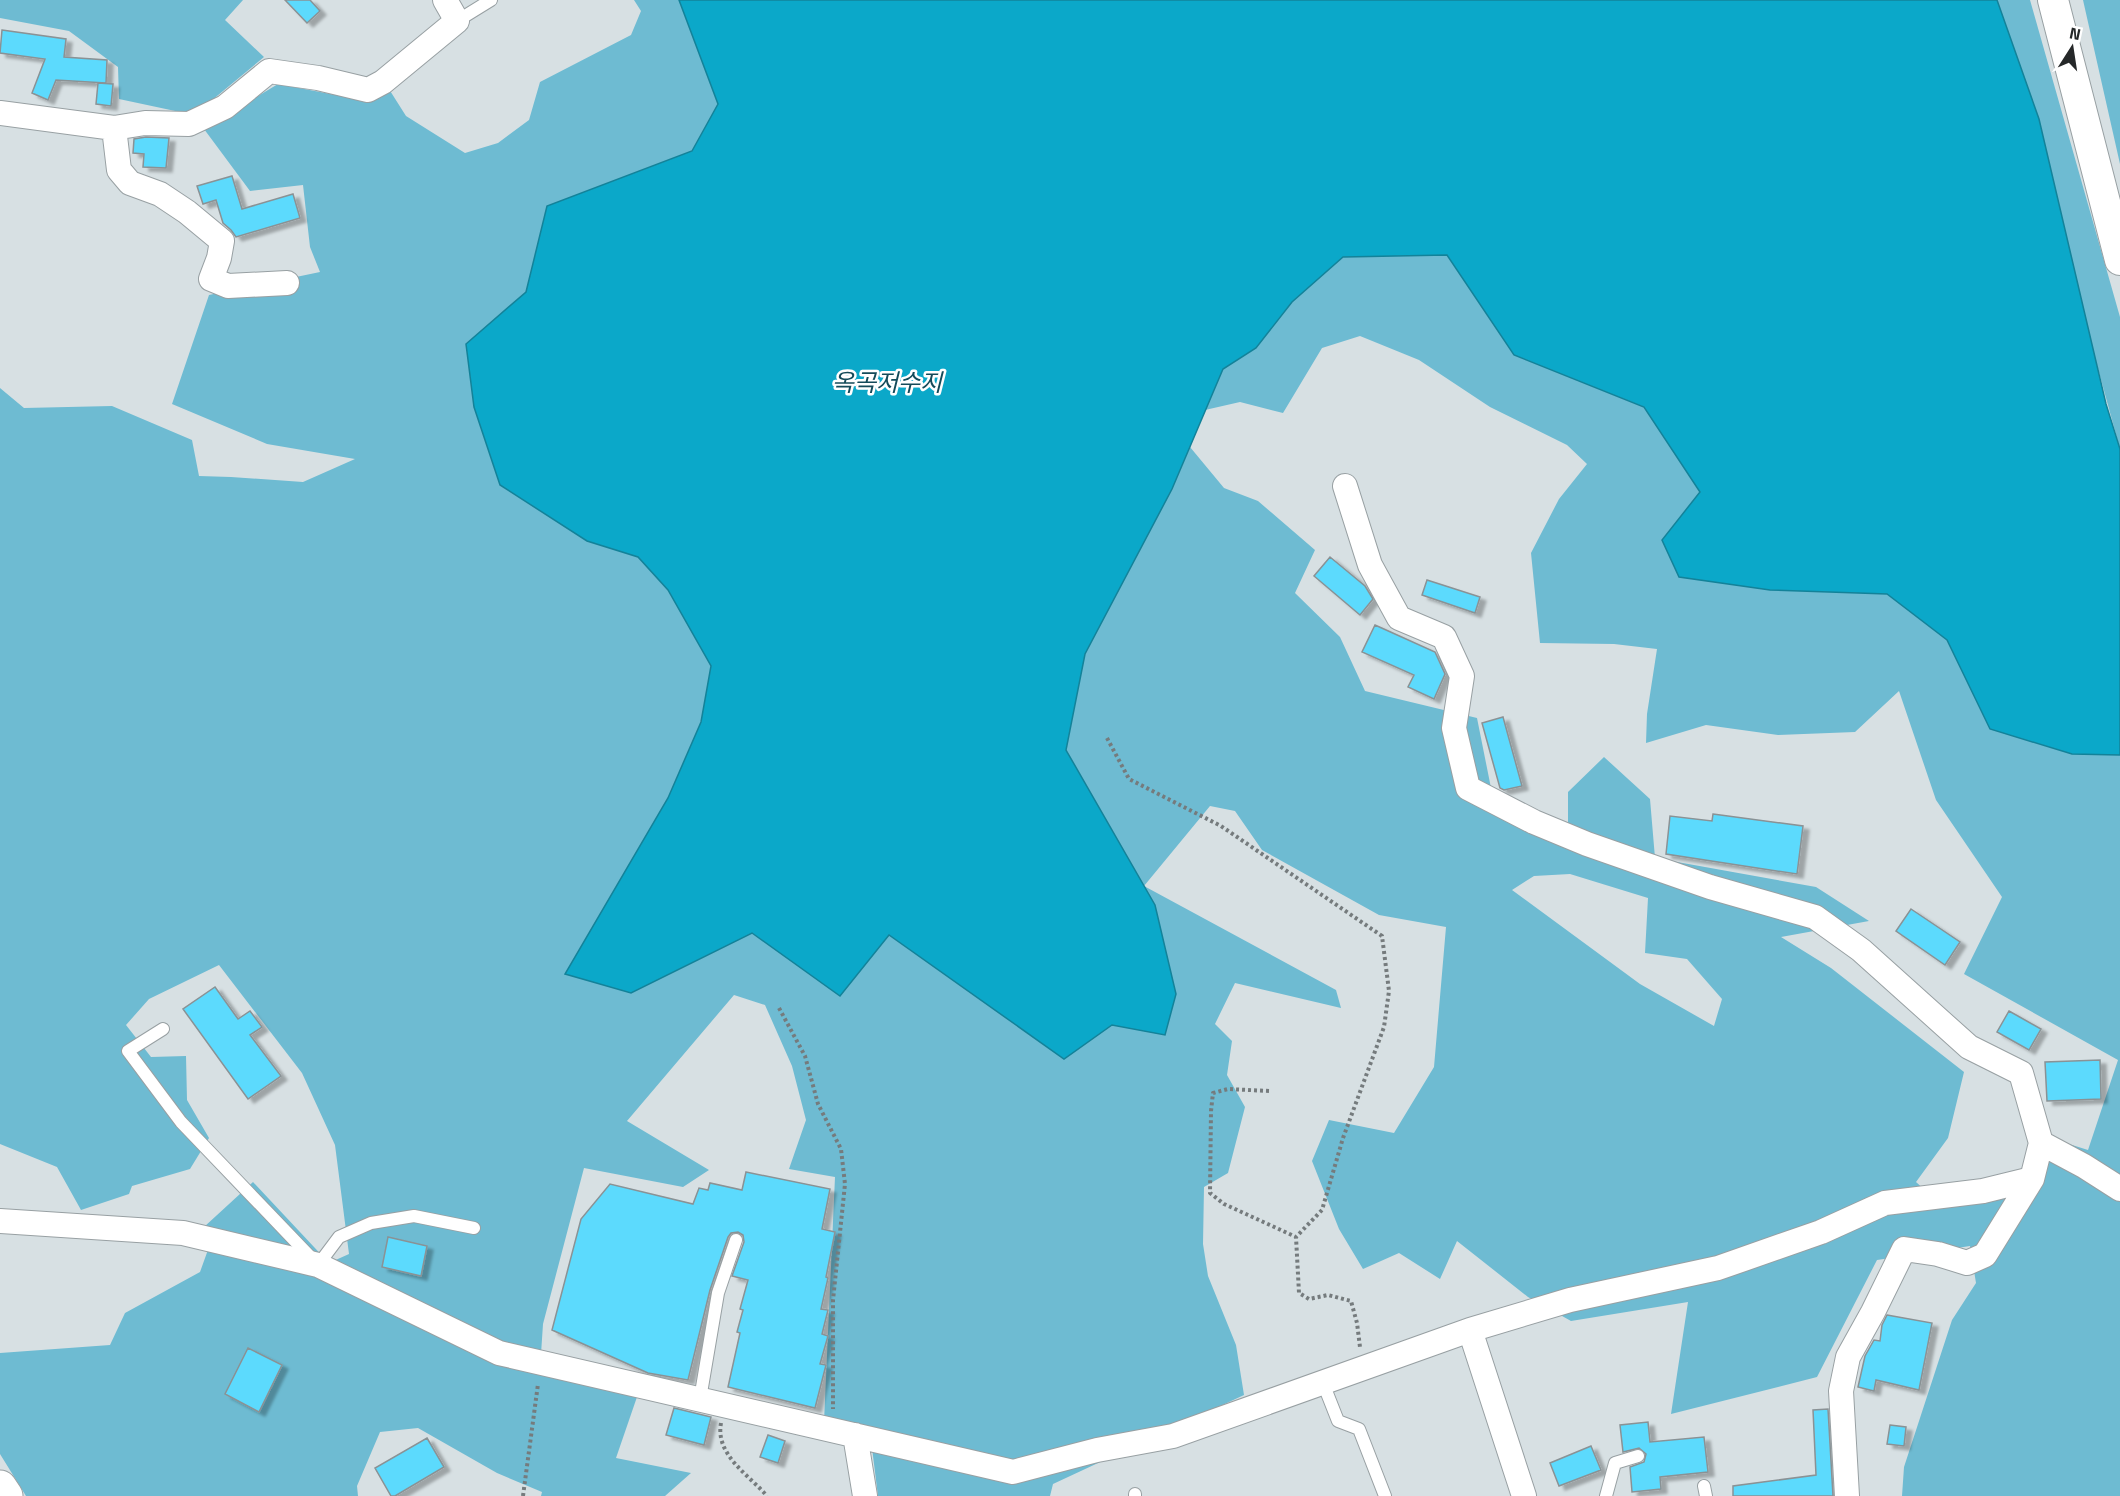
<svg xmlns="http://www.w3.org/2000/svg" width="2120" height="1496" viewBox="0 0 2120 1496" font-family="'Titillium Web','Noto Sans KR',sans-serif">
  <defs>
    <filter id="shadow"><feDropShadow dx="6" dy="4" stdDeviation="1.5" flood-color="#0004"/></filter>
  </defs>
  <rect width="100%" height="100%" fill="#d7e0e3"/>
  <path fill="#6ebbd2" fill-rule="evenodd" d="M0 0H243L225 20 264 57 194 115 119 99 118 67 69 31 0 18Z
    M634 0H679L718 104 692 151 548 206 526 292 466 344 474 407 500 485 587 541 638 557 668 590 711 666 701 722 668 798 566 974 631 993 752 933 840 996 889 935 1064 1059 1155 905 1066 750 1085 654 1172 489 1190 447 1224 488 1258 501 1315 550 1295 593 1340 637 1365 691 1477 718 1492 793 1568 824V792L1604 757 1650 799 1655 858 1816 887 1869 921 1781 937 1831 968 1964 1072 1948 1138 1916 1182 1927 1192 2026 1175 2053 1139 2088 1150 2118 1060 1964 974 2002 897 1936 800 1899 691 1855 732 1778 735 1706 725 1646 743 1647 714 1657 649 1614 644 1540 643 1531 553 1559 499 1587 464 1567 445 1490 407 1419 360 1360 336 1322 348 1283 413 1240 402 1205 410 1223 369 1256 348 1292 302 1342 257 1447 255 1514 355 1644 407 1700 492 1662 540 1770 590 1887 594 1947 640 1991 729 2072 754 2120 755V1496H1902L1904 1467 1952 1320 1976 1283 1970 1246 1877 1260 1817 1377 1671 1414 1688 1302 1571 1321 1528 1297 1457 1241 1440 1279 1399 1253 1363 1269 1339 1229 1312 1161 1329 1120 1394 1133 1434 1067 1446 927 1379 915 1262 850 1235 811 1210 806 1144 886 1336 990 1341 1008 1235 983 1215 1024 1232 1041 1227 1075 1245 1107 1228 1173 1204 1187 1203 1244 1208 1276 1236 1345 1244 1395 1053 1484 1050 1496H878L870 1432 824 1422 835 1177 789 1169 806 1120 792 1066 765 1005 734 995 627 1121 709 1170 683 1187 584 1168 543 1324 541 1354 638 1394 616 1458 691 1473 665 1496H541L542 1492 497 1473 418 1428 380 1432 357 1486 358 1496H26L0 1454V1353L110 1345 125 1313 200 1272 209 1247 204 1227 253 1182 329 1263 349 1254 335 1145 302 1073 219 965 149 999 126 1025 151 1057 186 1056 187 1100 209 1138 190 1169 132 1186 129 1194 81 1210 57 1167 0 1144V388L24 408 112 406 192 440 199 476 231 477 303 482 355 459 267 444 172 404 209 295 320 272 310 247 303 185 250 191 204 129 278 84 341 96 387 86 406 116 465 153 498 143 529 120 540 82 631 35 641 11ZM1570 874 1648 898 1645 953 1687 959 1722 999 1714 1026 1640 984 1512 890 1534 876Z
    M1997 0H2030L2120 317V449Z
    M2083 0H2120V164Z"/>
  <path fill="#0ba8c9" stroke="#138299" stroke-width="1.5" d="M679 0H1997L2039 119 2106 404 2120 449V755L2072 754 1990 729 1947 640 1887 594 1770 590 1679 577 1662 540 1700 492 1644 407 1514 355 1447 255 1343 257 1292 302 1256 348 1223 369 1172 489 1085 654 1066 750 1155 905 1176 994 1165 1035 1112 1025 1064 1059 889 935 840 996 752 933 631 993 565 974 668 798 701 722 711 666 668 590 638 557 587 541 500 485 474 407 466 344 526 292 547 206 692 151 718 104Z"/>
  <path fill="#5bdafd" stroke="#8a9295" stroke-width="1.5" filter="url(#shadow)" d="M285 0H310L320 11 307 23Z
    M2 30 66 39 64 57 107 60 106 83 56 80 48 100 32 93 45 59 0 53Z
    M98 83 113 84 111 106 96 104Z
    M146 137 169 138 166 168 143 167 144 154 133 153 134 139Z
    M232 176 242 209 293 194 300 218 236 237 231 230 223 223 216 200 203 204 197 186Z
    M1330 557 1365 586 1373 599 1360 615 1314 576Z
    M1427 580 1480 597 1475 613 1422 595Z
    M1375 625 1435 652 1445 674 1434 699 1408 687 1414 675 1362 652Z
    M1503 717 1522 786 1504 790 1500 788 1482 723Z
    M1713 814 1803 826 1797 874 1666 854 1670 816 1712 821Z
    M1911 909 1960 942 1945 965 1896 931Z
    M215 987 238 1019 250 1011 262 1027 250 1035 281 1076 248 1099 183 1009Z
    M2009 1011 2041 1029 2029 1050 1997 1032Z
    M2100 1060 2101 1099 2047 1101 2045 1062Z
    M746 1172 830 1189 822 1229 835 1232 826 1277 828 1278 821 1309 828 1310 822 1334 828 1336 820 1364 826 1365 815 1408 728 1387 740 1333 737 1332 743 1310 740 1309 748 1280 732 1276 744 1242 743 1235 738 1232 731 1233 728 1237 710 1290 688 1380 648 1373 552 1330 581 1219 610 1184 693 1204 699 1188 708 1190 710 1183 742 1190Z
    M388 1237 427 1246 421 1276 382 1267Z
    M1887 1315 1932 1323 1919 1390 1876 1380 1874 1391 1858 1387 1865 1356 1874 1340 1880 1341 1882 1325Z
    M248 1348 282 1365 259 1412 225 1394Z
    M674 1408 711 1417 704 1445 666 1435Z
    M1828 1409 1833 1496H1733V1486L1816 1475 1813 1410Z
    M1648 1422 1650 1442 1704 1437 1708 1472 1660 1477 1661 1489 1632 1492 1630 1467 1644 1462 1646 1454 1639 1448 1623 1452 1620 1425Z
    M1890 1425 1906 1427 1904 1446 1887 1444Z
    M768 1435 785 1441 778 1463 760 1457Z
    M427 1438 444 1467 395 1496H391L375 1468Z
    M1591 1446 1601 1470 1559 1486 1550 1463Z"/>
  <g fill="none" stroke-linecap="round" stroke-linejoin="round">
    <g stroke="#98a0a3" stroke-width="14">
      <path id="service" d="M457 21 491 0
        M163 1029 128 1051 181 1122 318 1265 339 1237 371 1223 414 1216 474 1228
        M1323 1383 1338 1421 1359 1429 1385 1496
        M700 1399 718 1293 736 1240
        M1704 1486 1706 1496
        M1135 1496V1494
        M1606 1496 1615 1463 1638 1456"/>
    </g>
    <g stroke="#98a0a3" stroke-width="26">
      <path id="minor" d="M0 113 114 128 119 170 130 183 160 194 187 212 222 241 219 258 211 279 228 286 287 283
        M114 128 145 123 189 124 225 107 269 71 318 78 368 90 383 82 457 21 445 0
        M1345 486 1370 565 1399 618 1444 637 1462 676 1454 728 1468 788 1534 822 1587 844 1710 887 1815 917 1861 950 1969 1047 2021 1073 2041 1143 2032 1179 1985 1255 1967 1263 1938 1254 1904 1249 1873 1312 1848 1357 1841 1391 1847 1496
        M2041 1143 2084 1166 2120 1189
        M0 1221 183 1233 318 1265 499 1353 1013 1472 1097 1450 1173 1436 1470 1330 1524 1496
        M1470 1330 1570 1300 1718 1268 1821 1232 1885 1203 1983 1191 2032 1179
        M855 1435 865 1496"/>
    </g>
    <g stroke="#98a0a3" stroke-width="32">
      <path id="tertiary" d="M2053 0 2120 260"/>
    </g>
    <g stroke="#98a0a3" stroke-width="35">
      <path id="motorway" d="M0 1487 6 1496"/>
    </g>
    <path stroke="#757b7d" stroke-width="4" stroke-dasharray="3 3" stroke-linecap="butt" d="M1107 738 1129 779 1221 826 1382 936 1389 991 1384 1027 1343 1138 1322 1210 1296 1237 1299 1293 1309 1299 1328 1295 1351 1301 1357 1323 1360 1347
      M779 1008 805 1056 818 1104 841 1149 845 1184 833 1300V1409
      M1269 1091 1228 1089 1213 1093 1211 1111 1210 1193 1224 1204 1296 1237
      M721 1423C715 1455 749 1475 767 1496
      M523 1496 538 1384"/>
    <use href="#service" stroke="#fff" stroke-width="12"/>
    <use href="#minor" stroke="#fff" stroke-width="24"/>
    <use href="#tertiary" stroke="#fff" stroke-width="30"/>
    <use href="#motorway" stroke="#fff" stroke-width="33"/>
  </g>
  <g text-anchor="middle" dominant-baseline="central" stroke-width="5" stroke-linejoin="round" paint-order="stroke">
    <g font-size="24" font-style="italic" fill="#144b5a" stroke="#fff">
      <text x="887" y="382">옥곡저수지</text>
    </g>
  </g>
  <g transform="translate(2072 48) rotate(12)" stroke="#ffffff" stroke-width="4.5" paint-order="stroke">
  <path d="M0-4.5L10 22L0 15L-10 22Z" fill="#252829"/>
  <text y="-9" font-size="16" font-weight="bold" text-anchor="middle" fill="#252829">N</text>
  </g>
</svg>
